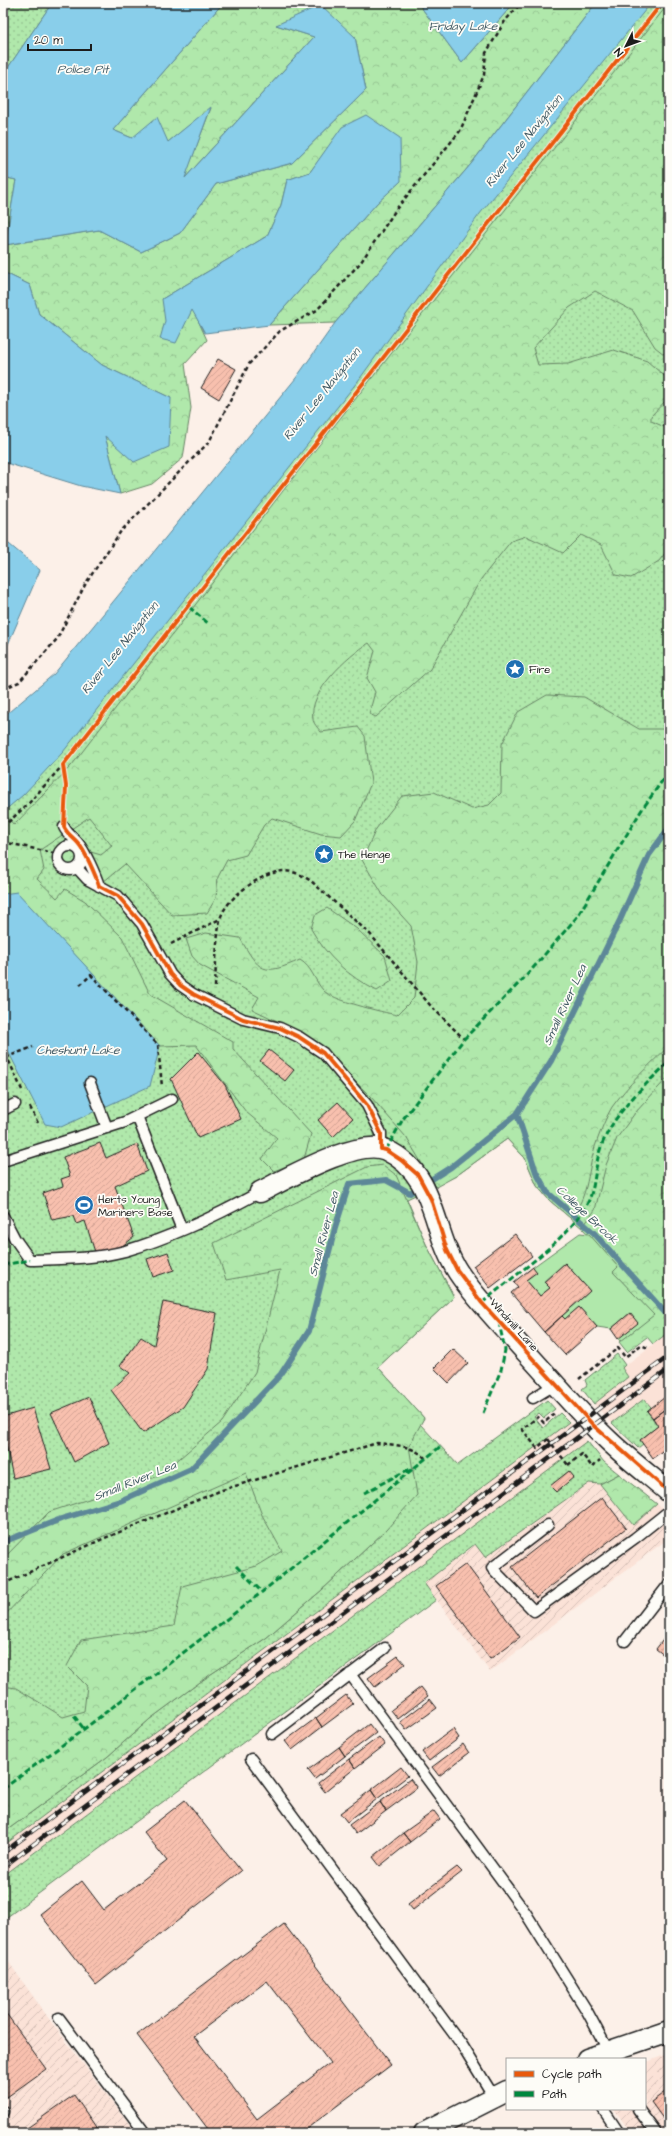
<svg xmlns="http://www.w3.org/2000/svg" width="672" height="2136" viewBox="0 0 672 2136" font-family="'Architects Daughter',sans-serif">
  <defs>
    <pattern id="industrial-furrows" width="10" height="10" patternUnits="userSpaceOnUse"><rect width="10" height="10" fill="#fbe2d7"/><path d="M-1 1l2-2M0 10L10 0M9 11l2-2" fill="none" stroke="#d7c1b8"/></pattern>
    <pattern id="grass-dots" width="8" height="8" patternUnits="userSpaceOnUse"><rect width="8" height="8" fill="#b0e8ab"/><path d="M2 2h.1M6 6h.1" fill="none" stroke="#97c693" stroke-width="1.8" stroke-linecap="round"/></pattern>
    <pattern id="forest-crowns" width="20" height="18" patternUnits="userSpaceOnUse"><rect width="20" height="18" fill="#b0e8ab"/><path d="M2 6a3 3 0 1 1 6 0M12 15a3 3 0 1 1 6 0" fill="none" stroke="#97c693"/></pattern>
    <pattern id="building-hatch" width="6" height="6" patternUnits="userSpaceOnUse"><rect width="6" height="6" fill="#f8c0ae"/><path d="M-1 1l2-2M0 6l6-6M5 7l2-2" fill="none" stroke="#d4a495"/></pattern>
  </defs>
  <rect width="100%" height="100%" fill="#fcf0e8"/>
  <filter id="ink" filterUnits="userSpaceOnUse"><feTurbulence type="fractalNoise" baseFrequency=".025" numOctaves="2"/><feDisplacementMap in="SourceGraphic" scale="8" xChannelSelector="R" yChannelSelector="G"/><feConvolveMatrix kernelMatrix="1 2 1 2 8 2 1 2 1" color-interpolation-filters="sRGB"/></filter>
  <g filter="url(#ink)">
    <path fill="#fbe2d7" d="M669 1332V1446L653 1458 640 1440 647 1411 644 1399 612 1423 594 1404 628 1377 622 1368Z
      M569 1422 587 1441 3 1876V1846Z"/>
    <path fill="url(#industrial-furrows)" d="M589 1483 600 1484 633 1524 657 1504 669 1514V1538L490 1672 424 1583 476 1544 486 1557Z
      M3 1954 52 2023 136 2133H3Z
      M669 2053V2133H631L614 2109H645V2063Z"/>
    <path fill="url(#grass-dots)" stroke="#668264" d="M3 3H52L3 75Z
      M648 3H669V1284L618 1267 589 1234 549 1200 537 1186 525 1158 507 1139 456 1176 407 1199 426 1244 454 1297 378 1367 424 1418 420 1424 458 1465 547 1400 555 1409 544 1418 539 1413 534 1417 543 1428 560 1413 569 1422 3 1846V1833L107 1757 150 1719 211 1674 266 1638 323 1589 386 1530 3 1802V795Z
      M617 1354 625 1365 622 1368 628 1377 594 1404 582 1389 587 1385 585 1380Z
      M644 1399 651 1407 647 1411 658 1426 640 1440 643 1444 638 1448 612 1423Z
      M587 1441 604 1462 619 1474 600 1484 589 1483 485 1557 475 1544 424 1583 436 1600 3 1920V1876Z"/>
    <path fill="url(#forest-crowns)" stroke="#668264" d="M223 3H418L462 63 514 3H596L471 164 335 323 269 325 377 203 401 181 326 151 310 172 287 180 281 205 267 236 162 299 193 309 207 340 185 364 191 408 183 458 152 484 120 494 105 436 171 398 102 365 39 314 30 285 3 272V177L16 180 5 245 99 230 141 252 180 233 216 184 292 163 366 90 355 37 276 25 314 37 184 179 211 108 168 142 132 138 113 130Z
      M669 3V358L655 347 633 311 595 291 569 308 533 348 538 365 568 364 614 350 647 361 669 380V397L651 416V421L669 429V548L659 561 631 578 616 575 601 545 581 535 563 553 526 536 511 541 481 579 430 669 376 717 369 714 375 692 367 678 375 651 369 643C348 656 308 692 313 719 313 723 318 728 321 732L358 727 365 736 371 783 355 821 341 836 321 834 272 818 264 825 246 855 227 860 218 877 216 898 207 913 172 915 125 864 103 882 66 868 59 859 62 850 67 845 101 855 112 846 89 817 40 850 44 870 37 879 57 898 65 889 85 901 122 937 150 994 233 1042V1049L311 1134 304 1159 274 1171 262 1159 277 1138 246 1112 196 1045 160 1046 17 893 3 894V812L14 825 72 765 296 474Z
      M547 695 584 697 639 729H663L669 723V1046C650 1064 627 1086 612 1107 606 1117 601 1130 597 1141 587 1167 590 1197 570 1218L549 1200 537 1186 525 1158 507 1139 456 1176 436 1187 406 1137 371 1097 330 1057 296 1030 252 1009 259 997 200 965 192 956 186 939 206 933 240 938C260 973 263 976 300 960 312 967 314 980 323 990 331 1000 382 1012 397 1015L414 998 418 962 411 926 383 895 362 860 376 829 402 796 434 792 472 809 489 805 501 793 502 744 518 712Z
      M327 908 357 929 385 956 392 981 377 991C348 976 327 957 311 929L315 915Z
      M669 1076V1332L653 1344 647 1337 627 1352 619 1342 653 1315 613 1272 618 1267 582 1228 595 1210 606 1165 617 1138 635 1113Z
      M383 1165 396 1175 426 1244 454 1297 378 1367 424 1418 409 1446 417 1495 386 1530 323 1589 266 1638 211 1674 150 1719 107 1757 3 1833V1686L16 1688 63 1717 84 1711 87 1686 67 1666 81 1640 174 1626 182 1586 257 1566 282 1551 262 1515 246 1473 63 1554 3 1617V1559L49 1512 159 1476 222 1422 255 1372 280 1270 226 1280 214 1243 367 1167Z
      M619 1474 657 1504 633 1525 600 1484Z"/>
    <path fill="#b0e8ab" stroke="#668264" d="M580 1233 589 1234 618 1267 613 1272 654 1315 621 1341 618 1339 630 1313 611 1329 597 1327 579 1307 565 1319 562 1316 590 1291 565 1263 544 1281 550 1288 540 1296 526 1280 536 1272 533 1267Z"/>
    <path fill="#89ceea" stroke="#5d8798" d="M52 3H223L113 130 132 138 157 117 168 142 211 107 185 178 314 37 276 25 321 5 355 37 366 90 292 163 216 184 180 233 141 252 99 230 5 245 16 180 3 177V75Z
      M418 3H514L462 63Z
      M596 3H651L479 215 358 381 63 752 23 795 3 812V717L54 674 296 378 335 323 471 164Z
      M366 115 400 138 401 181 377 203 269 325 205 333 192 310 176 343 160 339 165 321 162 299 267 236 281 205 287 180 310 172 342 127Z
      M3 272 30 285 39 314 102 365 171 398 169 447 134 462 105 436 120 494 81 486 3 462Z
      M3 539 40 570 3 656Z
      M17 892 160 1046 150 1086 61 1127 45 1124 8 1051 3 1050V894Z"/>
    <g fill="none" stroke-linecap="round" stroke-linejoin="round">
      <path stroke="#5d8798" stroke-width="6" d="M517 1114 536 1172 547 1192 594 1233 669 1317
        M3 1542 61 1519 120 1501 191 1469 281 1374 309 1331 335 1228 349 1184 386 1180 410 1193 451 1167 517 1114 551 1061 620 920 649 855 669 828"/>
    </g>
    <path fill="url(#building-hatch)" stroke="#1c1c1c" fill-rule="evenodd" d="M218 359 236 369 219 399 201 388Z
      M269 1050 294 1070 285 1081 260 1061Z
      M198 1052 225 1085 241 1119 198 1138 171 1079Z
      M338 1102 353 1118 333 1137 318 1120Z
      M100 1143 106 1158 137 1144 147 1171 115 1186 134 1237 121 1247 95 1252 85 1221 76 1224 73 1216 52 1220 43 1193 63 1186 61 1179 70 1176 63 1157Z
      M515 1234 532 1256 490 1288 473 1266Z
      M168 1252 174 1270 153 1277 147 1259Z
      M565 1263 590 1291 544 1332 511 1293 518 1287 514 1282 533 1267 537 1272 526 1280 540 1296 550 1288 544 1282Z
      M163 1302 217 1313 208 1369 183 1407 143 1433 111 1390 130 1373 120 1366 141 1337 154 1345Z
      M579 1307 597 1327 565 1355 544 1332 562 1316 565 1319Z
      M630 1313 638 1323 618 1339 611 1329Z
      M453 1349 468 1363 449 1383 434 1368Z
      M669 1394V1406L653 1418 647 1411Z
      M89 1397 109 1443 74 1462 51 1413Z
      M669 1406V1446L653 1458 640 1440 658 1426 653 1418Z
      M33 1408 51 1469 13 1478 3 1429V1417Z
      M569 1471 574 1477 556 1492 550 1486Z
      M602 1497 626 1528 536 1598 512 1567Z
      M466 1564 520 1637 490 1659 436 1586Z
      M669 1632V1659L656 1649Z
      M398 1656 405 1664 375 1687 368 1678Z
      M421 1687 428 1696 398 1719 391 1710Z
      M346 1695 353 1704 322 1727 316 1718Z
      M430 1699 437 1708 406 1730 400 1722Z
      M316 1718 322 1727 292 1750 285 1741Z
      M369 1724 376 1733 345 1756 339 1747Z
      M453 1729 459 1738 429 1761 422 1752Z
      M379 1737 385 1745 355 1768 349 1759Z
      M463 1744 469 1753 439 1776 432 1767Z
      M339 1747 345 1756 315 1779 308 1770Z
      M349 1759 355 1768 325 1792 318 1783Z
      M401 1767 408 1776 377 1799 371 1790Z
      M410 1779 417 1788 386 1811 380 1802Z
      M371 1790 377 1799 347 1822 340 1813Z
      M185 1800 241 1871 96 1985 40 1914 82 1881 104 1910 167 1861 144 1832Z
      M380 1802 386 1811 356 1834 349 1825Z
      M434 1811 440 1819 410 1842 403 1833Z
      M403 1833 410 1842 380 1866 373 1857Z
      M457 1867 462 1872 413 1910 408 1904Z
      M284 1924 391 2065 301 2133H211L137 2035ZM267 1981 330 2063 257 2119 194 2036Z
      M3 2009 46 2069 7 2097 3 2091Z
      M669 2089V2127L651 2102Z
      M74 2095 100 2133H20Z"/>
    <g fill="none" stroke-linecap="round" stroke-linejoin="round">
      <g stroke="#1c1c1c" stroke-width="13">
        <path id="lane" d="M64 827C67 834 73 837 78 843 85 851 96 876 99 886
          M58 858a12 12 0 1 1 24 0a12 12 0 1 1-24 0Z
          M77 868 87 879 118 896 142 924 170 974 180 985 193 994 243 1019 280 1028 299 1037 323 1053 367 1105 381 1133V1149
          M90 1083 107 1128
          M3 1110 15 1104
          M137 1116 182 1230
          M3 1161 125 1122 172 1099
          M3 1216 15 1239 30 1260C62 1259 94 1259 125 1251 170 1238 218 1215 260 1192
          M533 1398 556 1384
          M548 1525 492 1568 534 1611 635 1538 669 1511
          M625 1641 669 1584
          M350 1674 525 1912 587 2011 609 2052
          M272 1734 385 1648
          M251 1759 462 2045 494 2097
          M59 2018 145 2133
          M603 2109 619 2133
          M638 2109 656 2133
          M3 2111V2112"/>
      </g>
      <g stroke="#1c1c1c" stroke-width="23">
        <path id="street" d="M260 1192C286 1179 359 1137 386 1150 437 1174 431 1230 458 1272 476 1299 500 1323 522 1348 551 1379 578 1412 609 1441 628 1459 649 1475 669 1492
          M587 2059 669 2031
          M424 2133 507 2091"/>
      </g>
      <path stroke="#1c1c1c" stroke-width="2.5" stroke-dasharray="4 3" stroke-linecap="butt" d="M3 689 19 682 57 639 86 583 121 531 209 442 249 364 280 331 317 310 361 262 397 208 460 131 484 75 486 53 505 21 521 3
        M3 827 29 803 63 765 662 3
        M3 842 58 854
        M171 944 220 919
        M80 985 91 975 158 1045 162 1087
        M215 987C216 965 216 941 220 920 224 899 262 872 283 871 294 871 302 875 311 881L370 934 430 1005 464 1039
        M3 1049 7 1057
        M22 1090 7 1057 33 1047
        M30 1107 38 1123
        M579 1379 618 1348 625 1357 641 1345 648 1348
        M548 1439 537 1448 522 1429 538 1417 544 1423 554 1414
        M568 1465 582 1454 592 1467 600 1460
        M3 1584 105 1538 222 1490 377 1443C395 1445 413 1445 426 1459"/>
      <use href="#lane" stroke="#fdfcf7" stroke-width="10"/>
      <use href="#street" stroke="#fdfcf7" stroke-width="20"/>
      <g stroke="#1c1c1c" stroke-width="4.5">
        <path id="rail" d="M3 1853 669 1356
          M3 1867 669 1369"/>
      </g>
      <use href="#rail" stroke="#fdfcf7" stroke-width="3" stroke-dasharray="9" stroke-linecap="butt"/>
      <path stroke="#1c1c1c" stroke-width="2.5" stroke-dasharray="4 3" stroke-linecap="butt" d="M548 1439 568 1465"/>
      <path stroke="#00873e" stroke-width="3" stroke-dasharray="6 3" stroke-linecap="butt" d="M189 607 209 624
        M386 1150 403 1119 464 1039 527 975 577 917 641 811 669 771
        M3 1265 30 1260
        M482 1303C512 1277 565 1241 585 1208 596 1190 594 1169 600 1150 612 1114 643 1087 669 1062
        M483 1413 501 1370 505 1350 499 1323
        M364 1493 411 1468
        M236 1566 262 1592
        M74 1716 84 1729
        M3 1789 84 1729 262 1592 441 1446"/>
      <g stroke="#fdfcf7" stroke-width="6">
        <path id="cycleway" d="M662 3 63 765 66 786 64 827C67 834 73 837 78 843 85 851 96 876 99 886L118 896 142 924 170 974 180 985 193 994 243 1019 280 1028 299 1037 323 1053 367 1105 381 1133V1149L386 1150 401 1160 418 1175 431 1199 447 1250 457 1270 482 1303 594 1426 669 1492"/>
      </g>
      <use href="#cycleway" stroke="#e8590c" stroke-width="4"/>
    </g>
  </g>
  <defs>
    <g id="sight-disc" transform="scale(1)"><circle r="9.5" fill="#1f6fb2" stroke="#fdfcf7"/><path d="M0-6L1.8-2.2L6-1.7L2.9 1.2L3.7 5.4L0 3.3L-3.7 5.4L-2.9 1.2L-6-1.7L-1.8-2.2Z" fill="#fff"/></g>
    <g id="stadium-disc" transform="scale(1)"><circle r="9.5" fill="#1f6fb2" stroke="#fdfcf7"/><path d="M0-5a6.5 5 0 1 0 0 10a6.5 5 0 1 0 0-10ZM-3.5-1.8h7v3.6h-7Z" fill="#fff"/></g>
  </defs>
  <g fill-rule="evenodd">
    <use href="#sight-disc" x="515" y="669"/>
    <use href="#sight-disc" x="324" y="854"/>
    <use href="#stadium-disc" x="84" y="1205"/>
  </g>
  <g text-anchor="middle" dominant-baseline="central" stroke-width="3.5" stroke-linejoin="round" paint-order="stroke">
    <g font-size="11" fill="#1c1c1c" stroke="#fdfcf7" text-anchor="start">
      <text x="529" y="669">Fire</text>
      <text x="338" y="854">The Henge</text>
      <text x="98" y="1199">Herts Young<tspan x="98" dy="13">Mariners Base</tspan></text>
    </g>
    <g font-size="11" fill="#1c1c1c" stroke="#fdfcf7">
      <text transform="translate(514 1325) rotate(48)">Windmill Lane</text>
    </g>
    <g font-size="12" font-style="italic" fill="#425a64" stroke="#fdfcf7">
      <text x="463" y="26">Friday Lake</text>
      <text x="83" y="69">Police Pit</text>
      <text transform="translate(524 141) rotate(-51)">River Lee Navigation</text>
      <text transform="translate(322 394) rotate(-51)">River Lee Navigation</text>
      <text transform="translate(120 648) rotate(-51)">River Lee Navigation</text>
      <text transform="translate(565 1005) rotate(-65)">Small River Lea</text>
      <text x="78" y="1050">Cheshunt Lake</text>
      <text transform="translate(587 1215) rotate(43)">College Brook</text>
      <text transform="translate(324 1234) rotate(-75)">Small River Lea</text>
      <text transform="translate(135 1481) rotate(-22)">Small River Lea</text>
    </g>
  </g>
  <rect width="672" height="2136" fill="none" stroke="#fdfcf7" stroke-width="16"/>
  <rect x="8" y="8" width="656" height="2120" fill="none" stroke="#1c1c1c" stroke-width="1.5" filter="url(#ink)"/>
  <rect x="506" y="2058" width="140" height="52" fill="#fdfcf7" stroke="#a3a29f"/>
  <rect x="514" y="2071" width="20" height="6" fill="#e8590c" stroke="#a3a29f"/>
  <text x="542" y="2078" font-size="12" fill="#1c1c1c">Cycle path</text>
  <rect x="514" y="2091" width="20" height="6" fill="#00873e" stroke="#a3a29f"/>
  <text x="542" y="2098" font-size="12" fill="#1c1c1c">Path</text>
  <g transform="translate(626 46) rotate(228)" stroke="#fdfcf7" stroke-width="3" paint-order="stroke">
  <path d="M0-3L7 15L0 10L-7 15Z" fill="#1c1c1c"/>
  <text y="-6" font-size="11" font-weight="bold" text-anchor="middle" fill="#1c1c1c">N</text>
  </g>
  <path d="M28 44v6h63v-6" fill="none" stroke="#1c1c1c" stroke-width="2"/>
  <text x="34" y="44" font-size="12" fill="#1c1c1c" stroke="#fdfcf7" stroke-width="3" paint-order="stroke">20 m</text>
</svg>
